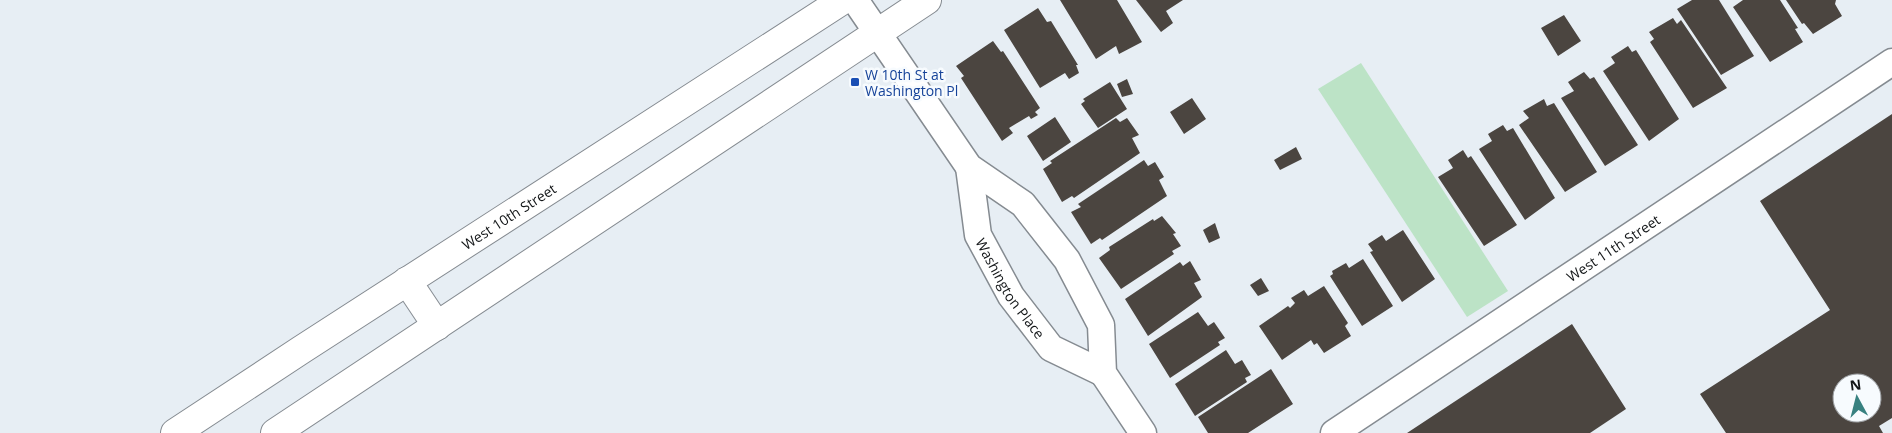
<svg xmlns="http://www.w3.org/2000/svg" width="1892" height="433" viewBox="0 0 1892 433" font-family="'Open Sans',sans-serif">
  <rect width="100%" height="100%" fill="#e7eef4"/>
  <path fill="#bce3c6" d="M1361 63 1508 291 1467 317 1318 89Z"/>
  <path fill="#4b4540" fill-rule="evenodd" d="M1060 0H1117L1142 42 1119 54 1116 46 1096 59Z
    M1136 0H1183L1166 11 1173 23 1161 32Z
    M1692 0H1719L1754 56 1721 75 1677 9Z
    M1743 0H1780L1798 28 1795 29 1803 42 1770 62 1733 7Z
    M1786 0H1836L1835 4 1842 16 1813 34 1804 23 1802 24Z
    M1038 8 1047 22 1051 21 1078 65H1076L1079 73 1069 79 1065 73 1040 88 1004 30Z
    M1564 15 1581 41 1558 56 1541 28Z
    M1673 18 1677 24 1681 20 1727 88 1693 108 1650 42 1654 39 1649 32Z
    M993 41 1001 52 1003 51 1040 108 1035 112 1038 115 1031 119 1029 116 1009 128 1013 133 1002 141 961 78 964 76 956 66Z
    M1628 46 1632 52 1636 50 1679 119 1649 141 1603 71 1615 63 1611 57Z
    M1584 72 1590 79 1594 77 1638 145 1605 166 1561 98 1574 91 1568 82Z
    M1127 79 1133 94 1122 97 1117 84Z
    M1110 82 1127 109 1098 128 1081 104 1085 101 1083 99Z
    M1192 98 1206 119 1184 134 1170 112Z
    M1544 99 1547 106 1554 103 1597 172 1565 192 1519 125 1529 118 1523 111Z
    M1892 114V418L1879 426 1883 433H1726L1700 394 1830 310 1760 201ZM1842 383H1872V413H1842Z
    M1055 117 1071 142 1043 161 1027 136Z
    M1116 118 1120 122 1127 118 1139 135 1132 138 1140 153 1074 198 1072 196 1062 202 1043 169 1052 163 1050 161Z
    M1503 125 1507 131 1513 128 1555 198 1525 220 1479 149 1492 141 1488 134Z
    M1296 147 1302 159 1280 170 1274 160Z
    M1463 150 1468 158 1471 156 1517 225 1484 246 1438 177 1453 168 1448 160Z
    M1144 160 1148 166 1155 162 1164 177 1159 180 1167 196 1102 240 1100 238 1091 244 1071 212 1081 207 1078 204Z
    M1162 216 1176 233 1173 234 1181 246 1172 251 1174 254 1121 289 1099 258 1110 250 1109 247 1153 219 1154 221Z
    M1215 223 1220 238 1209 243 1203 230Z
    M1403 230 1435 279 1402 302 1370 252 1373 251 1368 244 1382 235 1386 241Z
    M1363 259 1393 306 1362 326 1330 276 1333 274 1332 271 1346 263 1349 268Z
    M1190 261 1201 280 1194 283 1202 297 1148 336 1125 299 1180 262 1183 266Z
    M1261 278 1269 291 1258 296 1250 285Z
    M1324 286 1348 323 1345 326 1351 336 1324 353 1317 343 1314 345 1311 340 1282 360 1259 326 1288 306 1290 308 1295 303 1291 298 1304 290 1308 296Z
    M1198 312 1208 326 1214 322 1225 338 1218 342 1220 345 1170 378 1149 344Z
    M1572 324 1626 409 1590 433H1407Z
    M1226 350 1235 364 1242 360 1251 375 1245 378 1247 382 1195 416 1175 384Z
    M1271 369 1293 404 1248 433H1208L1198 417Z"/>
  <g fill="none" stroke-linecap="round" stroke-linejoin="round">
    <g stroke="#858b91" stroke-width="29">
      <g id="street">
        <path d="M855 0 969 167 1023 204 1067 260 1101 325 1103 373 1143 433"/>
        <path id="s1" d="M969 167 978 235 1011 296 1051 348 1103 373"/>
        <path id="s2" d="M1334 433 1892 62"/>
      </g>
    </g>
    <g stroke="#858b91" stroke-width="30">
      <g id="secondary">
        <path d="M407 281 437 326"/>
        <path id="s3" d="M175 433 301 350 843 0"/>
        <path d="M275 433 927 0"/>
      </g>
    </g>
    <use href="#street" stroke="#fff" stroke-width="26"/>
    <use href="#secondary" stroke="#fff" stroke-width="28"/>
  </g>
  <rect fill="#1a4fb4" stroke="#f7fbfe" stroke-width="2" x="850" y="77" width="10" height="10" rx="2.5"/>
  <g text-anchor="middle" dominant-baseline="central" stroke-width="5" stroke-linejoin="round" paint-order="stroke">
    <g font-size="14" fill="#164399" stroke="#f7fbfe" text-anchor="start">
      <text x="865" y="74">W 10th St at<tspan x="865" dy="16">Washington Pl</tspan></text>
    </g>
    <g font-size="14" fill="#131618" stroke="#f7fbfe">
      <text stroke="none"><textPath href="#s3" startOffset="398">West 10th Street</textPath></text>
      <text stroke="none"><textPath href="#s2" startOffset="335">West 11th Street</textPath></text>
      <text stroke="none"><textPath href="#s1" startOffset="131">Washington Place</textPath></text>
    </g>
  </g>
  <g transform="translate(1857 398) rotate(353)"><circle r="24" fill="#f7fbfe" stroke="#9c9fa2"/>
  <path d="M0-4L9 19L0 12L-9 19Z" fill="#388180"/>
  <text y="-8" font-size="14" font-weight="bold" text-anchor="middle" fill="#131618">N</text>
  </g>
</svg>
